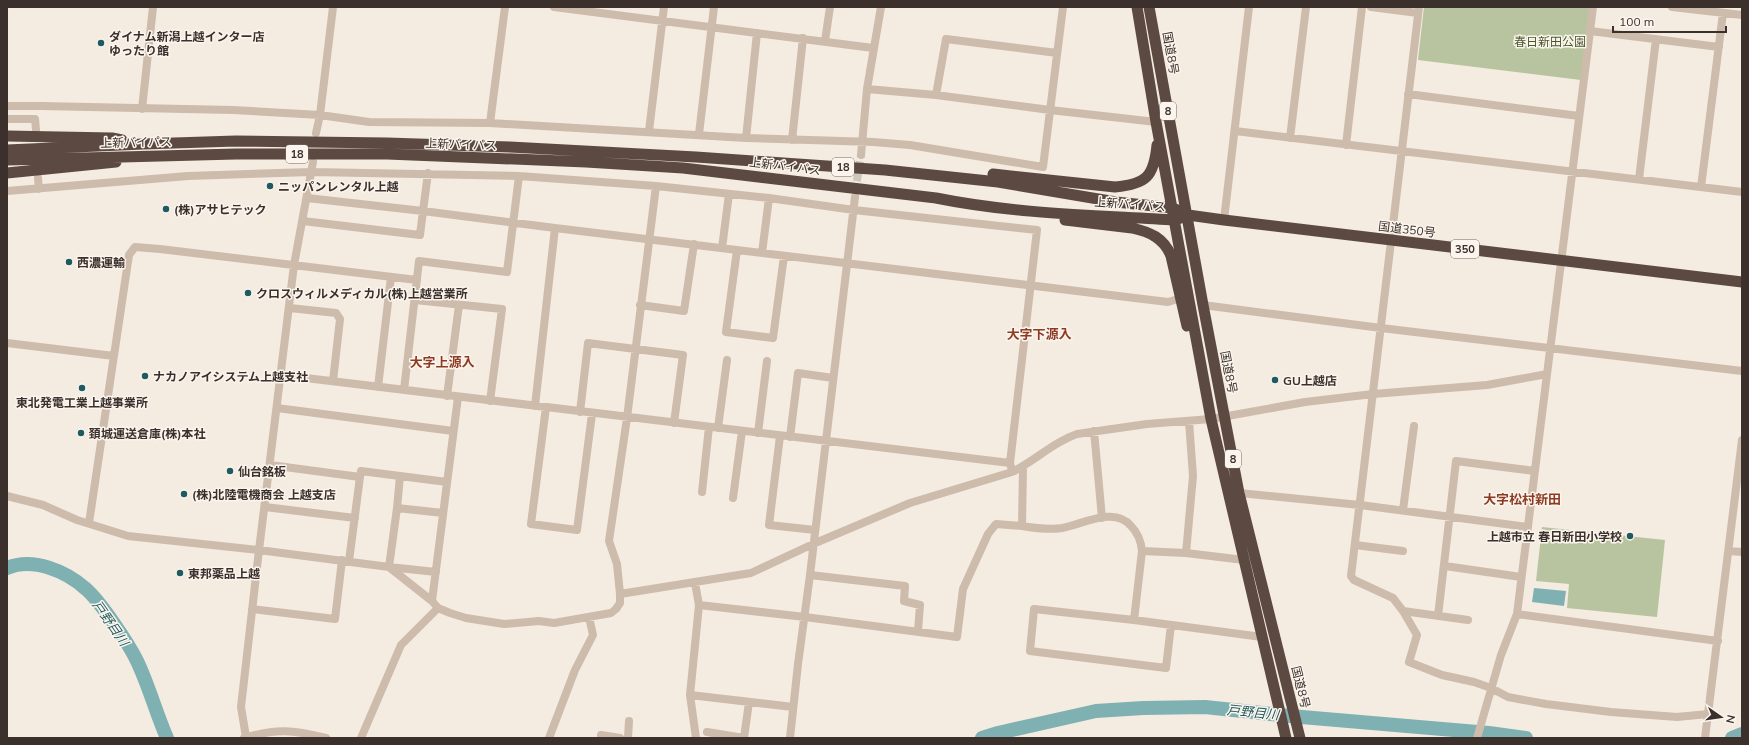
<svg xmlns="http://www.w3.org/2000/svg" width="1749" height="745" viewBox="0 0 1749 745" font-family="Mulish,'Noto Sans JP',sans-serif">
  <rect width="100%" height="100%" fill="#f4ebe1"/>
  <path fill="#b8c4a0" d="M1424 7H1590L1581 80 1418 60Z
    M1542 527 1665 540 1657 617 1567 608 1569 584 1536 581Z"/>
  <path fill="#7fb0b2" d="M1534 588 1566 591 1564 606 1532 602Z"/>
  <g fill="none" stroke-linecap="round" stroke-linejoin="round">
    <path stroke="#7fb0b2" stroke-width="14" d="M7 568C33 557 66 571 86 589 100 601 129 644 137 661 149 686 156 713 167 738
      M982 738 998 733 1096 711 1143 708 1205 707 1290 716 1489 733 1526 738
      M1732 738 1742 734"/>
    <path stroke="#cfc6bd" stroke-width="8" stroke-dasharray="8 4" stroke-linecap="butt" d="M855 193 861 155"/>
    <path stroke="#cdbbac" stroke-width="8" d="M554 7 873 48
      M1371 7 1418 13
      M1419 7 1351 576 1354 580 1393 598 1403 611 1417 635 1409 662 1442 675 1474 682 1491 688 1508 697 1546 704 1611 712 1677 717 1708 714
      M1672 7 1742 15
      M1590 31 1719 47
      M825 41 830 7
      M867 89 936 95 1050 110 1156 122
      M1408 94 1579 116
      M936 95 946 39 1057 53
      M7 106H41L233 110 320 115 369 122 490 123 746 138 873 142 910 145 1043 167 1063 7
      M142 109 153 7
      M7 119H35L36 130
      M490 123 505 7
      M649 131 664 7
      M1235 131 1742 192
      M316 133 320 115 333 7
      M699 134 714 7
      M746 138 757 33
      M1290 138 1306 7
      M792 140 803 38
      M1346 145 1362 7
      M861 155 867 89 881 7
      M428 173 423 211 555 228
      M38 178 39 189
      M1639 179 1656 39
      M656 186 769 198 854 210 1037 230 1010 463 1011 467
      M1701 187 1723 13
      M7 191 188 176 312 172 519 176 656 186 627 418 609 541 617 564 620 594V603L616 609 611 613 554 623 539 621 504 624 466 618 450 613 438 608 432 601 389 567 259 550 128 536 77 520 43 505 7 496
      M1224 220 1249 7
      M303 221 420 235 423 211 307 198
      M722 248 729 194
      M737 250 726 332 773 338 784 256
      M762 253 769 198
      M415 300 502 309 490 401
      M640 305 684 311 694 244
      M1203 305 1381 328 1742 371
      M290 308 336 313 340 319 333 381
      M7 343 114 356
      M281 375 1010 463
      M378 387 391 277
      M404 390 419 261 507 272 519 176
      M447 396 459 305
      M535 406 555 228 1168 302 1185 297
      M546 407 531 524 577 530 592 414
      M277 408 453 431
      M580 412 588 343 683 355 674 423
      M718 428 727 360
      M1094 431 1102 518
      M758 433 767 361
      M780 436 769 525 815 530
      M790 437 798 373 833 378
      M270 465 360 477 361 471 447 482
      M400 476 397 508 389 567 436 572
      M702 492 709 427
      M1239 493 1360 505 1528 527
      M733 498 742 431
      M265 507 355 518
      M397 508 443 513
      M1403 510 1414 426
      M89 523 129 255 135 247 160 249 417 280
      M1022 526C1035 528 1048 530 1062 528 1083 524 1115 506 1131 526 1138 533 1141 541 1142 551
      M1355 545 1403 551
      M1729 551 1742 552
      M1186 553 1193 476 1189 421
      M349 561 360 477
      M1445 566 1521 577
      M810 575 905 586 904 601 920 605 918 631
      M695 583 699 605 805 617 957 637 963 589 988 534 996 524 1022 526 1023 467
      M620 594 751 573 813 544 910 503 1012 472C1035 461 1053 442 1077 434L1147 424 1211 419 1305 402 1373 394 1487 385 1547 374
      M432 601 458 397
      M252 609 335 619 342 560
      M1403 611 1468 620
      M1517 614 1718 641
      M1438 616 1456 461 1535 471
      M1134 620 1142 551 1186 553 1244 560
      M1171 625 1166 668 1030 651 1034 609 1134 620 1262 637
      M690 695 793 707
      M707 732 744 738
      M601 735 620 738
      M246 737 241 707 259 550 294 265 313 162
      M244 738C277 728 293 730 326 738
      M361 738 401 645 438 608
      M549 738 575 670 593 635 589 617
      M628 738 629 721
      M696 738 690 695 699 605
      M744 738 749 702
      M790 738 798 664 810 575 855 197
      M1477 738 1501 655 1517 614 1593 7
      M1705 738 1742 440"/>
    <path stroke="#5c4a42" stroke-width="11" d="M1137 7 1156 122 1211 419 1286 738
      M1149 7 1203 305 1239 493 1300 738
      M7 136 112 138 122 140
      M7 150 143 144 236 141 387 143 510 147 696 157 885 170 998 182 1116 202 1173 208 1188 215 1224 220 1742 282
      M7 160 236 154H387L586 162 683 168 936 198C1015 214 1095 215 1175 220L1188 215
      M7 173 116 162
      M993 174 1115 187C1146 184 1154 177 1157 145
      M1065 220 1132 228C1150 232 1164 238 1171 256L1187 326"/>
  </g>
  <g fill="#1f5a5e" stroke="#fbf5ee" stroke-width="1.5">
    <circle cx="101" cy="43" r="4"/>
    <circle cx="270" cy="186" r="4"/>
    <circle cx="166" cy="209" r="4"/>
    <circle cx="69" cy="262" r="4"/>
    <circle cx="248" cy="293" r="4"/>
    <circle cx="145" cy="376" r="4"/>
    <circle cx="1275" cy="380" r="4"/>
    <circle cx="82" cy="388" r="4"/>
    <circle cx="81" cy="433" r="4"/>
    <circle cx="230" cy="471" r="4"/>
    <circle cx="184" cy="494" r="4"/>
    <circle cx="1630" cy="536" r="4"/>
    <circle cx="180" cy="573" r="4"/>
  </g>
  <g text-anchor="middle" dominant-baseline="central" stroke-width="3" stroke-linejoin="round" paint-order="stroke">
    <g fill="#fbf5ee" stroke="#756b66" stroke-width="1">
      <rect x="1160" y="102" width="16" height="18" rx="3"/>
      <rect x="286" y="145" width="22" height="18" rx="3"/>
      <rect x="832" y="158" width="22" height="18" rx="3"/>
      <rect x="1451" y="240" width="28" height="18" rx="3"/>
      <rect x="1225" y="450" width="16" height="18" rx="3"/>
    </g>
    <g font-size="11" font-weight="bold" fill="#3b302b">
      <text x="1168" y="111">8</text>
      <text x="297" y="154">18</text>
      <text x="843" y="167">18</text>
      <text x="1465" y="249">350</text>
      <text x="1233" y="459">8</text>
    </g>
    <g font-size="12" font-weight="bold" fill="#3b302b" stroke="#fbf5ee" text-anchor="start">
      <text x="109" y="36">ダイナム新潟上越インター店<tspan x="109" dy="14">ゆったり館</tspan></text>
      <text x="278" y="186">ニッパンレンタル上越</text>
      <text x="174" y="209">(株)アサヒテック</text>
      <text x="77" y="262">西濃運輸</text>
      <text x="256" y="293">クロスウィルメディカル(株)上越営業所</text>
      <text x="153" y="376">ナカノアイシステム上越支社</text>
      <text x="1283" y="380">GU上越店</text>
      <text x="82" y="402" text-anchor="middle">東北発電工業上越事業所</text>
      <text x="89" y="433">頚城運送倉庫(株)本社</text>
      <text x="238" y="471">仙台銘板</text>
      <text x="192" y="494">(株)北陸電機商会 上越支店</text>
      <text x="1622" y="536" text-anchor="end">上越市立 春日新田小学校</text>
      <text x="188" y="573">東邦薬品上越</text>
    </g>
    <g font-size="12" fill="#4a5a2e" stroke="#fbf5ee">
      <text x="1550" y="41">春日新田公園</text>
    </g>
    <g font-size="12" fill="#3b302b" stroke="#fbf5ee">
      <text transform="translate(1171 53) rotate(80)">国道8号</text>
      <text transform="translate(136 142) rotate(-1)">上新バイパス</text>
      <text transform="translate(461 144) rotate(2)">上新バイパス</text>
      <text transform="translate(785 166) rotate(7)">上新バイパス</text>
      <text transform="translate(1130 204) rotate(4)">上新バイパス</text>
      <text transform="translate(1407 229) rotate(7)">国道350号</text>
      <text transform="translate(1229 372) rotate(79)">国道8号</text>
      <text transform="translate(1301 687) rotate(76)">国道8号</text>
    </g>
    <g font-size="13" font-weight="bold" fill="#8c3b22" stroke="#fbf5ee">
      <text x="1039" y="334">大字下源入</text>
      <text x="442" y="362">大字上源入</text>
      <text x="1522" y="499">大字松村新田</text>
    </g>
    <g font-size="13" font-style="italic" fill="#1f5a5e" stroke="#fbf5ee">
      <text transform="translate(111 623) rotate(55)">戸野目川</text>
      <text transform="translate(1253 712) rotate(6)">戸野目川</text>
    </g>
  </g>
  <rect width="1749" height="745" fill="none" stroke="#3b302b" stroke-width="16"/>
  <g transform="translate(1721 717) rotate(103)" stroke="#fbf5ee" stroke-width="3" paint-order="stroke">
  <path d="M0-3L7 15L0 10L-7 15Z" fill="#3b302b"/>
  <text y="-6" font-size="11" font-weight="bold" text-anchor="middle" fill="#3b302b">N</text>
  </g>
  <path d="M1613 26v6h113v-6" fill="none" stroke="#3b302b" stroke-width="2"/>
  <text x="1619" y="26" font-size="12" fill="#3b302b" stroke="#fbf5ee" stroke-width="3" paint-order="stroke">100 m</text>
</svg>
